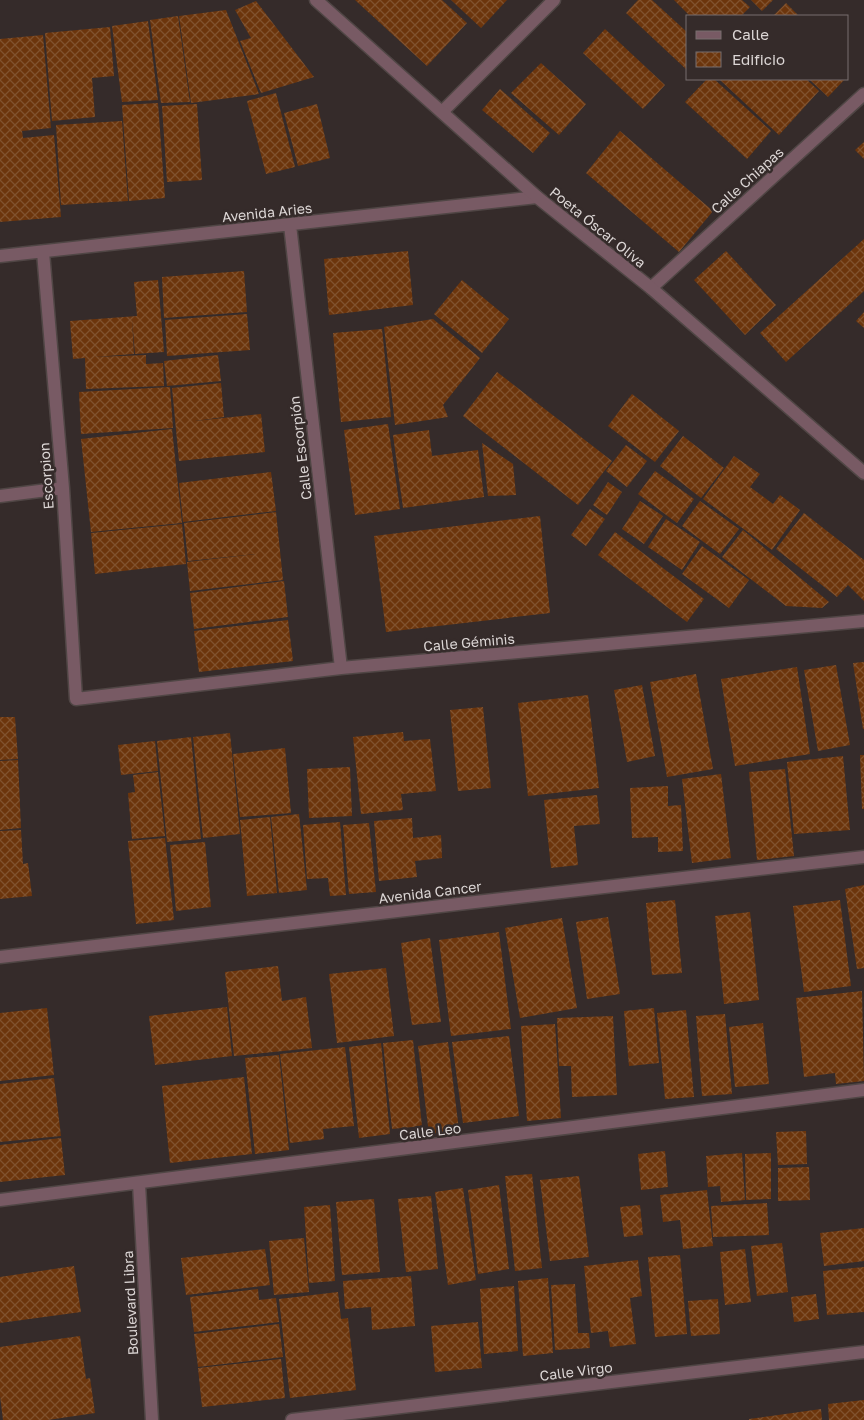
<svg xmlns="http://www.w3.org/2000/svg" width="864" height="1420" viewBox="0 0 864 1420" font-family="'Golos Text',sans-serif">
  <defs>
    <pattern id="building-cross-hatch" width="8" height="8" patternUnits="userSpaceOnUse" patternTransform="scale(1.25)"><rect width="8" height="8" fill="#6c350c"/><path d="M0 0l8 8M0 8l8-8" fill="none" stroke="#80522e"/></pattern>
  </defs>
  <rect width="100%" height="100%" fill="#352b2a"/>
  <path fill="url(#building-cross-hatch)" d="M355 0H442L467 23 427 66Z
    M451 0H507L481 28Z
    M638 0H652L688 33V71L626 13Z
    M674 0H742L750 7 741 16H690Z
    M751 0H773L762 11Z
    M256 1 314 77 261 93 240 41 251 38 235 10Z
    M786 3 799 16H773Z
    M226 10 259 94 191 103 179 16Z
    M178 16 190 102 161 103 150 20Z
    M148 21 158 100 122 102 112 26Z
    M110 27 114 76 92 78 95 117 52 121 45 33Z
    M605 29 665 85 643 109 583 53Z
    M43 35 51 128 22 131 23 138 54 135 61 217 0 222V39Z
    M541 63 586 104 559 135 511 93Z
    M707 79H714L771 131 747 159 685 102Z
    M719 79H806L819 91 779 135Z
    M809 79H845L828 97Z
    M500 89 550 133 533 153 482 110Z
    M276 93 295 167 266 174 247 101Z
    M158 103 165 198 129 201 122 105Z
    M197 104 202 180 167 182 162 106Z
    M317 104 330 158 298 166 284 113Z
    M122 121 128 201 61 205 56 125Z
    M620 131 713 211 679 252 586 173Z
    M864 142V159L855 150Z
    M864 239V291L786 362 760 333Z
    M408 251 413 305 329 315 324 259Z
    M726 251 776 305 745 335 694 280Z
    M244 271 247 312 164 318 162 277Z
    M158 280 164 352 135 354 132 319 134 354 94 357 146 355V364L163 363 164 386 86 389 85 358 73 359 70 321 137 316 134 282Z
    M462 280 509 319 482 353 434 314Z
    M864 312V328L856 321Z
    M247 314 250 350 167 356 165 320Z
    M433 319 480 358 443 405 448 417 395 425 384 327Z
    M382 329 391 417 341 422 333 333Z
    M218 355 221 381 167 386 164 361Z
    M497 372 612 461 578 505 463 416Z
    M221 383 224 417 195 421 261 414 265 452 179 461 172 388Z
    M170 387 173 428 81 434 79 392Z
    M632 394 679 431 655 462 608 426Z
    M388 424 400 509 355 515 344 430Z
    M172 429 182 523 91 532 81 439Z
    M429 430 432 456 478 450 484 497 403 508 393 435Z
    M683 436 724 468 701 498 660 466Z
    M482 443 513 464 516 495 488 496Z
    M626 445 647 461 627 487 606 471Z
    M734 456 760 474 750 487 773 504 780 495 800 510 772 550 703 499Z
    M655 471 694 499 677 523 638 494Z
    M271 472 276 511 183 522 179 483Z
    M608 482 622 492 607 515 593 505Z
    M640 501 663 516 644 544 622 529Z
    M700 501 739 529 720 554 682 526Z
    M590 509 605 519 586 546 571 535Z
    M276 512 283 580 190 591 187 562 256 554 188 561 184 523Z
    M804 513 864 560V601L848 585 837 597 776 549Z
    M540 516 550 613 386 632 374 536Z
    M666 519 700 542 682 570 648 547Z
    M182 524 186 564 95 574 91 533Z
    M743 530 829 602 822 608 786 606 722 557Z
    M615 532 704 599 687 622 598 555Z
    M702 546 749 580 729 608 682 574Z
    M284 581 288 617 194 629 190 593Z
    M288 620 293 661 199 672 194 631Z
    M864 662V729H863L853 663Z
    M836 665 850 745 818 751 804 670Z
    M797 667 810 754 735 766 721 679Z
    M696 674 713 769 667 777 650 682Z
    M642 685 655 756 627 762 614 690Z
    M588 695 599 788 528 796 518 703Z
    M483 707 491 788 458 791 450 710Z
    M0 717H15L18 759 0 760Z
    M403 732 404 741 430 739 436 791 401 794 403 810 361 814 353 737Z
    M230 733 240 834 203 838 193 737Z
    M191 737 201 839 167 842 157 741Z
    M155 741 158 771 121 775 118 745Z
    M285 748 291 813 240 817 233 754Z
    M860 755H864V809H862Z
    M843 756 850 830 794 834 787 762Z
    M18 760 21 828 0 830V761Z
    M350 767 352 816 309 818 307 769Z
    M785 769 794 856 757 860 749 772Z
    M158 772 165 836 132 839 128 793 135 792 133 775Z
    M721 774 731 858 692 863 682 779Z
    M668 786V806L681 805 683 851 658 852V837L632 838 630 788Z
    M597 795 600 824 574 826 578 865 551 868 544 800Z
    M299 814 307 890 279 893 271 817Z
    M270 817 277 893 247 896 240 820Z
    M412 818 413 838 441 835 442 858 415 861 417 877 379 881 374 821Z
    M340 822 346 895 330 896 328 878 307 879 303 825Z
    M369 823 376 892 349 894 343 825Z
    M21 830 23 864 28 863 32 896 0 899V831Z
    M165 838 174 920 136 924 128 841Z
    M205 842 211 907 176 911 170 845Z
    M864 885V968L857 969 845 889Z
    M675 900 682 973 652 975 646 903Z
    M840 900 851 986 804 992 793 906Z
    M750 912 759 1000 724 1004 715 916Z
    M608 917 620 994 587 999 576 922Z
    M562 918 577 1008 520 1018 505 928Z
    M499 932 511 1029 451 1036 439 940Z
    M430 938 441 1022 412 1025 401 943Z
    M278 966 282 1001 306 997 312 1048 234 1056 225 972Z
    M386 968 394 1036 337 1043 329 974Z
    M862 991 864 1081 836 1084 835 1073 804 1077 796 998Z
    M227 1007 232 1056 155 1065 149 1016Z
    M47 1008 54 1075 0 1081V1013Z
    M654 1008 659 1063 629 1066 624 1011Z
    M686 1010 694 1097 665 1099 657 1013Z
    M725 1014 732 1094 702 1096 696 1016Z
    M613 1016 617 1095 572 1097 571 1066H559L557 1018Z
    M763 1023 769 1084 735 1087 729 1027Z
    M555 1024 561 1118 527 1121 521 1026Z
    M509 1036 519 1116 463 1123 452 1042Z
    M413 1040 422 1126 392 1129 383 1043Z
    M448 1042 459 1130 429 1134 418 1046Z
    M381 1043 390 1134 359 1138 349 1047Z
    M345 1047 354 1126 323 1129 324 1139 290 1143 280 1054Z
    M279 1055 289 1150 255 1154 245 1058Z
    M244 1077 252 1154 170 1163 162 1086Z
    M54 1078 61 1136 0 1142V1084Z
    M806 1131 807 1164 778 1165 776 1132Z
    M61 1138 65 1175 0 1182V1145Z
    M665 1151 668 1187 641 1190 638 1154Z
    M742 1153 745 1200 721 1202 720 1186 708 1187 706 1156Z
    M771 1153V1199L746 1200 745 1154Z
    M809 1167 810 1200 778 1201V1168Z
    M532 1174 542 1268 515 1271 505 1176Z
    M579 1176 589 1257 550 1261 540 1180Z
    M499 1185 509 1269 478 1274 468 1190Z
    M463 1188 476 1280 448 1285 435 1192Z
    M707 1190 713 1246 683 1249 680 1220 663 1222 660 1195Z
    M431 1196 438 1269 406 1272 398 1199Z
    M374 1199 380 1272 342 1275 336 1202Z
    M767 1203 769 1235 713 1237 711 1206Z
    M330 1205 335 1281 309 1283 304 1207Z
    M640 1205 643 1235 624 1237 620 1207Z
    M864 1228V1261L824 1266 820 1233Z
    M304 1238 309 1292 274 1295 269 1241Z
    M782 1243 788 1292 757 1296 751 1246Z
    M265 1249 270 1285 186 1295 181 1258Z
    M745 1249 751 1302 725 1305 720 1252Z
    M680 1255 687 1334 655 1337 648 1257Z
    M638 1260 642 1296 630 1298 636 1344 610 1347 608 1331 591 1333 584 1266Z
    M74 1266 81 1312 0 1323V1277Z
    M864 1267V1312L827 1315 823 1271Z
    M411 1276 415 1326 372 1330 371 1307 345 1309 343 1281Z
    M548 1278 553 1353 523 1356 518 1281Z
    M575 1284 578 1333H589L590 1348 555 1350 551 1285Z
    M514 1286 518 1351 484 1354 480 1289Z
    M258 1289 259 1300 276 1298 279 1322 194 1332 190 1297Z
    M338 1292 341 1319 348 1318 356 1390 290 1398 279 1299Z
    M816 1294 819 1319 794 1322 791 1297Z
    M718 1299 720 1334 691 1336 688 1301Z
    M478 1322 482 1368 435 1372 431 1326Z
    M279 1324 283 1357 198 1367 194 1334Z
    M80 1336 86 1379 90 1378 95 1413 48 1420H3L0 1396V1347Z
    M281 1359 285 1398 202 1407 198 1368Z
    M864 1400V1420H829L828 1404Z
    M821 1409 822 1420H749V1419Z"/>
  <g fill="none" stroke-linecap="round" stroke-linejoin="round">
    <g stroke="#504645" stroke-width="15">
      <path id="minor" d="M442 112 554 0
        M290 225 341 668
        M43 252 63 488 76 699 341 668 864 621
        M0 256 537 197
        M651 288 864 94
        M0 496 63 488
        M0 957 864 857
        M139 1184 152 1420
        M0 1200 864 1090
        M292 1420 864 1352"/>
    </g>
    <g stroke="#504645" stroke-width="15">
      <path id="tertiary" d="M316 0 537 197 651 288 864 473"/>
    </g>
    <use href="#minor" stroke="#785a64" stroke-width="12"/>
    <use href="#tertiary" stroke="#785a64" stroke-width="12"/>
  </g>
  <g text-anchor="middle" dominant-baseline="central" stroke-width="5" stroke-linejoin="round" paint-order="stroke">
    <g font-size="14" fill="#dcd6d5" stroke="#352b2a">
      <text transform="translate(747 180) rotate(-42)">Calle Chiapas</text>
      <text transform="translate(267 212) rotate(-6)">Avenida Aries</text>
      <text transform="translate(598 227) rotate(39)">Poeta Óscar Oliva</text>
      <text transform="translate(300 448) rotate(-97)">Calle Escorpión</text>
      <text transform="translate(46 476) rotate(-94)">Escorpion</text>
      <text transform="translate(469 642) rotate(-5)">Calle Géminis</text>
      <text transform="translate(430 892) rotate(-7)">Avenida Cancer</text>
      <text transform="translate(430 1131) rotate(-7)">Calle Leo</text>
      <text transform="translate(130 1303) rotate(-93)">Boulevard Libra</text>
      <text transform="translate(576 1371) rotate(-7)">Calle Virgo</text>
    </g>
  </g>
  <rect x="686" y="15" width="162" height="65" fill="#352b2a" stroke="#786f6e"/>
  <rect x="696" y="31" width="25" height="8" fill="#785a64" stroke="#786f6e"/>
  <text x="732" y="40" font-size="15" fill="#dcd6d5">Calle</text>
  <rect x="696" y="52" width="25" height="15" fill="url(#building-cross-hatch)" stroke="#786f6e"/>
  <text x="732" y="65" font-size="15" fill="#dcd6d5">Edificio</text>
</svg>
